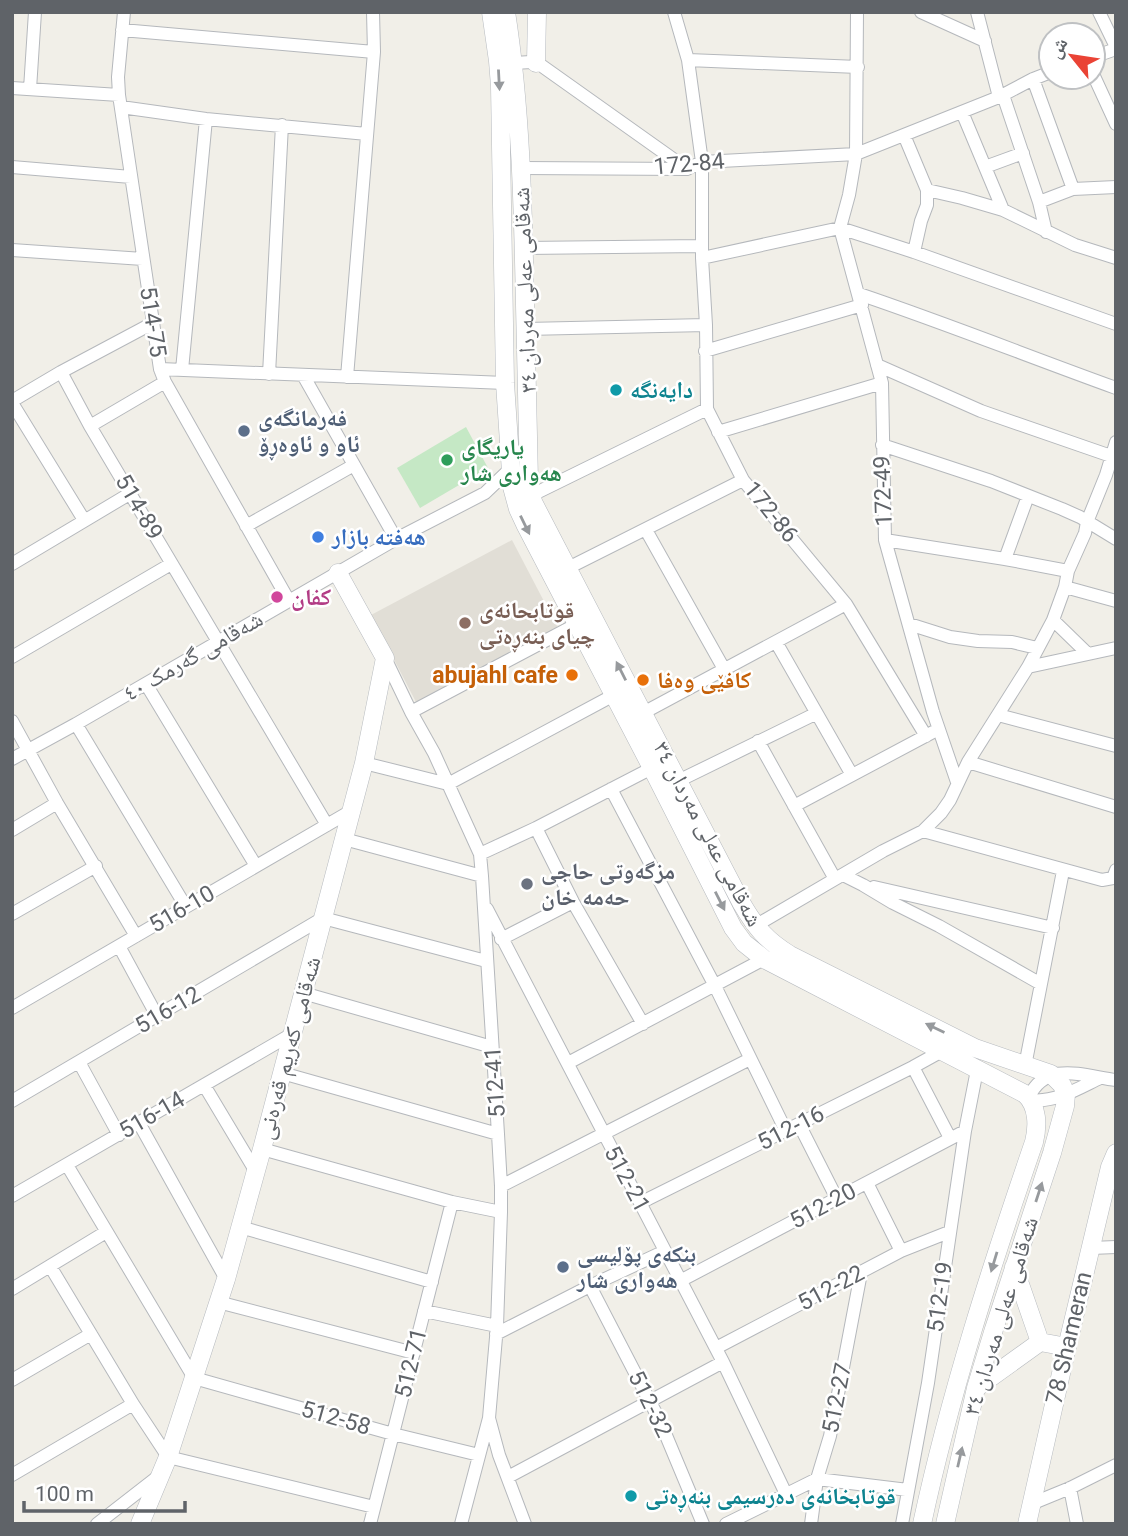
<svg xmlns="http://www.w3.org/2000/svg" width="1128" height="1536" viewBox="0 0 1128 1536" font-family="Roboto,'Noto Naskh Arabic',sans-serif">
  <rect width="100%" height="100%" fill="#f1efe8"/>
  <path fill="#e1ded6" d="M512 540 560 632 417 704 371 615Z"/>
  <path fill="#c5e8c5" d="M466 427 488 468 420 508 397 468Z"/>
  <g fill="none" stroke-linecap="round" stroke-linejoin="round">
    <g stroke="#b5b8bc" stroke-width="14">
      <path id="street" d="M124 12 118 77 119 95 160 369 165 382 289 601
        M674 12 688 60 702 162V258L706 325 707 409 743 480 846 604 926 736
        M857 12 856 154 849 195 840 228 882 383 885 540 933 712 957 782
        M921 12 985 41
        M977 12 999 97
        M1099 12 1116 47
        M122 30 374 52
        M1093 57 1116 49
        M688 60 858 67
        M514 63 531 62 542 66 687 169
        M1093 74 1116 124
        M1033 79 1073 189
        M12 88 119 95
        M30 89 35 12
        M1003 95 1039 202 1046 232
        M121 107 206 119 367 134
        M962 112 1003 210
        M904 135 927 190V205L921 221 914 252
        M12 167 131 177
        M985 167 1023 153
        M521 168 687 169 702 162 856 154 999 97 1033 79 1051 72
        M927 190 962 198 1003 210 1075 245 1116 258
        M1039 202 1073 189 1116 187
        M525 248 702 246
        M12 250 143 259
        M702 258 840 228 914 252 1116 324
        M859 294C945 323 1030 357 1116 388
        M526 329 706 325
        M705 351 862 305
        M877 365 981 411 1111 456
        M160 369 505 383
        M182 370 206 119
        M61 372 90 426 327 825
        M269 374 282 125
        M303 375 396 539
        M347 377 374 52 373 12
        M12 401 61 372 153 323
        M12 403 84 520
        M90 426 165 382
        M718 432 882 383
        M882 445 991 481 1062 509 1080 517 1116 539
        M532 495 707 409
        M246 526 354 465
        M646 530 724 669
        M885 540 1005 559 1028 496
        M1005 559 1068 571
        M12 564 131 493
        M568 568 743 480
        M1065 587 1116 601
        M1053 620 1088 654
        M909 624 950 637 978 641 1012 642 1037 648
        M776 642 852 775
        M12 657 171 564
        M385 658 411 712 434 753 480 854 482 876 498 1134 501 1186V1212L497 1326 489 1418 461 1524
        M1028 667 1116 648
        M146 684 256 866
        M411 712 577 624
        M643 713 846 604
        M998 715 1116 746
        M12 721 57 803 136 936
        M76 724 186 907
        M758 741 835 879
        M12 759 76 724 396 539 485 493 510 469
        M968 762 1116 807
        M364 763 448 784 614 695
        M678 781 815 714
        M611 789 715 986 786 1131
        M794 806 933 732
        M536 828 573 902 643 1024
        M12 830 57 803
        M923 831 1102 880 1113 878 1116 870
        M344 839 482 876
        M480 854 536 828 652 768
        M843 875 863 885 893 903 939 926 1041 984
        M874 887 1053 928
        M487 909 723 1362 786 1494
        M12 914 96 866
        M755 926 883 851 923 831 941 813 950 800 968 762 1028 667 1053 620 1065 587 1068 571 1085 533 1087 522 1106 475 1116 442
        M501 939 573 902
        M119 946 157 1016
        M303 993 492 1047
        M12 1008 351 811
        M79 1062 119 1135
        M568 1063 764 959
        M1025 1066 1063 871
        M913 1067 950 1138
        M282 1073 498 1134
        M204 1085 256 1172
        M1029 1097C1046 1060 1084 1076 1116 1080
        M1031 1100C1055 1103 1079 1088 1100 1078
        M12 1101 323 918 486 961
        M139 1123 226 1279
        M799 1124 837 1199
        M262 1149 452 1202 501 1212
        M67 1165 194 1378 393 1434 479 1455
        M867 1183 901 1251
        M501 1186 750 1059
        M12 1196 292 1034
        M640 1203 913 1067 942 1051
        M240 1227 432 1282
        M1091 1248 1116 1247
        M50 1266 133 1404 168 1457 374 1507
        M680 1281 965 1131
        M590 1286 660 1421 703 1524
        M12 1289 106 1232
        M218 1302 414 1353
        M424 1311 497 1326
        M496 1334 590 1286 665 1251
        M716 1348 901 1251 949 1232
        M12 1380 91 1334
        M489 1418 499 1455 525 1524
        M12 1475 133 1404
        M508 1477 723 1362
        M1070 1488 1077 1524
        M1031 1504 1070 1488 1116 1465
        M97 1524 160 1475
        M370 1524 452 1202
        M726 1524 817 1479 908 1490
        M811 1524 817 1479 830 1436 861 1273
        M902 1524 928 1383 965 1131 977 1070"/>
    </g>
    <g stroke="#b6babf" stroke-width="19">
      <path id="secondary" d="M491 12 498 61 500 86 505 383 512 487 518 509 525 524 652 768 733 928 744 943 764 959 1025 1094C1038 1106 1038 1126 1034 1142 991 1267 950 1394 922 1524
        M506 12C521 109 523 207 525 305 526 363 528 422 529 481L533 502 742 904C756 928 766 940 790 955L975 1048 1051 1074 1062 1085 1066 1094 1065 1106 1052 1153 994 1329 976 1388 945 1524
        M536 63 537 12
        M1014 1267 1040 1342
        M976 1388 1040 1342 1067 1347
        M140 1524 168 1457 226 1279 262 1149 364 763 385 658 338 573
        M1027 1524 1067 1347 1110 1167 1116 1153"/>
    </g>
    <use href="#street" stroke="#fff" stroke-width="12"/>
    <use href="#secondary" stroke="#fff" stroke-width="18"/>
  </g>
  <defs><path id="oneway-solid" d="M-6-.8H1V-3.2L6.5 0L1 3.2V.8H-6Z" transform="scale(1.75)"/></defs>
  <g fill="#979a9d">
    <use href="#oneway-solid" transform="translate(499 80) rotate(87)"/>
    <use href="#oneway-solid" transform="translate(525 525) rotate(64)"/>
    <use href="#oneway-solid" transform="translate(621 671) rotate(-117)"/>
    <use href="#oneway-solid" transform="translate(720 901) rotate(63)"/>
    <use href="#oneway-solid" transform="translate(935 1028) rotate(-154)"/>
    <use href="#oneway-solid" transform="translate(1039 1192) rotate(-72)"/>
    <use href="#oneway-solid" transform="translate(994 1262) rotate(107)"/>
    <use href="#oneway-solid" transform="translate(960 1457) rotate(-77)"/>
  </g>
  <g fill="#0f9aa8" stroke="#fff" stroke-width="2.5">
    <circle cx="616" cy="390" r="7"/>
    <circle cx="631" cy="1496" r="7"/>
  </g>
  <g fill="#5c6f8a" stroke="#fff" stroke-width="2.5">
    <circle cx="244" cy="431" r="7"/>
    <circle cx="563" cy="1267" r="7"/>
  </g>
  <circle fill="#2e9e5b" stroke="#fff" stroke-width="2.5" cx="447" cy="460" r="7"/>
  <circle fill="#3f7fe0" stroke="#fff" stroke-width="2.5" cx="318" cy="537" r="7"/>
  <circle fill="#d1479c" stroke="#fff" stroke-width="2.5" cx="277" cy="597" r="7"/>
  <circle fill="#8d6e63" stroke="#fff" stroke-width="2.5" cx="465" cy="623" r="7"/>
  <g fill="#e8710a" stroke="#fff" stroke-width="2.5">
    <circle cx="572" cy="675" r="7"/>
    <circle cx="643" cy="680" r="7"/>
  </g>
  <circle fill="#6b7280" stroke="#fff" stroke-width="2.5" cx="527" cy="884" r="7"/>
  <g text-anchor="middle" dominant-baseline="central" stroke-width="5" stroke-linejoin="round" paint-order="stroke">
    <g font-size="23" fill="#5f6368" stroke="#fff">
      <text transform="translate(689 164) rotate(-5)">172-84</text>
      <text transform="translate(525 290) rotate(-92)">شەقامی عەلی مەردان ٣٤</text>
      <text transform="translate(153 322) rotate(81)">514-75</text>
      <text transform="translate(883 491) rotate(-92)">172-49</text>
      <text transform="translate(139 507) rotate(60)">514-89</text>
      <text transform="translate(771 512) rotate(51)">172-86</text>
      <text transform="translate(193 656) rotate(-30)">شەقامی گەرمک ٤٠</text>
      <text transform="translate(708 834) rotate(62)">شەقامی عەلی مەردان ٣٤</text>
      <text transform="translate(182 909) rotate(-30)">516-10</text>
      <text transform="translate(168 1010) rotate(-30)">516-12</text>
      <text transform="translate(289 1048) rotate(-75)">شەقامی کەریم قەرەنی</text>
      <text transform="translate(495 1082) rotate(-94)">512-41</text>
      <text transform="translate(152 1115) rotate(-30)">516-14</text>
      <text transform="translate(791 1128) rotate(-27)">512-16</text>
      <text transform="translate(627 1179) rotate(62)">512-21</text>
      <text transform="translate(823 1206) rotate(-28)">512-20</text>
      <text transform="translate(831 1288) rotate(-28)">512-22</text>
      <text transform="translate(940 1297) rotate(-82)">512-19</text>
      <text transform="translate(1001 1316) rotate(-73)">شەقامی عەلی مەردان ٣٤</text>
      <text transform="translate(1069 1338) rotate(-77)">78 Shameran</text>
      <text transform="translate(411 1363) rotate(-76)">512-71</text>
      <text transform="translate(837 1398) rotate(-79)">512-27</text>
      <text transform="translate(650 1404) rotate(64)">512-32</text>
      <text transform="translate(336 1418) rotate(16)">512-58</text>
    </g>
    <g font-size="23" font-weight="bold" fill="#0d838f" stroke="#fff" text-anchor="start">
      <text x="630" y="390">دایەنگە</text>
      <text x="645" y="1496">قوتابخانەی دەرسیمی بنەڕەتی</text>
    </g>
    <g font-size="23" font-weight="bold" fill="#4e5e75" stroke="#fff" text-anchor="start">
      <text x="258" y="418">فەرمانگەی<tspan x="258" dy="26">ئاو و ئاوەڕۆ</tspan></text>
      <text x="577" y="1254">بنکەی پۆلیسی<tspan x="577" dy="26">هەواری شار</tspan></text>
    </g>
    <g font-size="23" font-weight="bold" fill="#27864d" stroke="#fff" text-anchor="start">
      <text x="461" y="447">یاریگای<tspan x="461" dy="26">هەواری شار</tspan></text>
    </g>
    <g font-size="23" font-weight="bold" fill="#366cbe" stroke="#fff" text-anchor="start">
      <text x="332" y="537">هەفتە بازار</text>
    </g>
    <g font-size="23" font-weight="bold" fill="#b23c85" stroke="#fff" text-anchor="start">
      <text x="291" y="597">كفان</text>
    </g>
    <g font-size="23" font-weight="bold" fill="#785e54" stroke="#fff" text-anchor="start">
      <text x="479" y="610">قوتابحانەی<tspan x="479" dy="26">چیای بنەڕەتی</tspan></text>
    </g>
    <g font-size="23" font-weight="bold" fill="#c56008" stroke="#fff" text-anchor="end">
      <text x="558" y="675">abujahl cafe</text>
      <text x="657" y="680" text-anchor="start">کافێی وەفا</text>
    </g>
    <g font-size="23" font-weight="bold" fill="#5b616d" stroke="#fff" text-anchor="start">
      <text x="541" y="871">مزگەوتی حاجی<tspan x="541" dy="26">حەمە خان</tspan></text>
    </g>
  </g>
  <rect width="1128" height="1536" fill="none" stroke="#5f6368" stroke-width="28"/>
  <g transform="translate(1072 56) rotate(300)"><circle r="33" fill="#ffffff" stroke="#bfc1c3" stroke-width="2"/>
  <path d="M0-5L12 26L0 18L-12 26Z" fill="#ea4335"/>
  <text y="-10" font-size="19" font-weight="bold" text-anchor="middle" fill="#5f6368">ش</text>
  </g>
  <path d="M24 1501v10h161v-10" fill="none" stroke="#5f6368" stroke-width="3.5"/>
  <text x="35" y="1501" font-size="21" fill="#5f6368" stroke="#ffffff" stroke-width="5" paint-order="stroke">100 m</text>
</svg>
